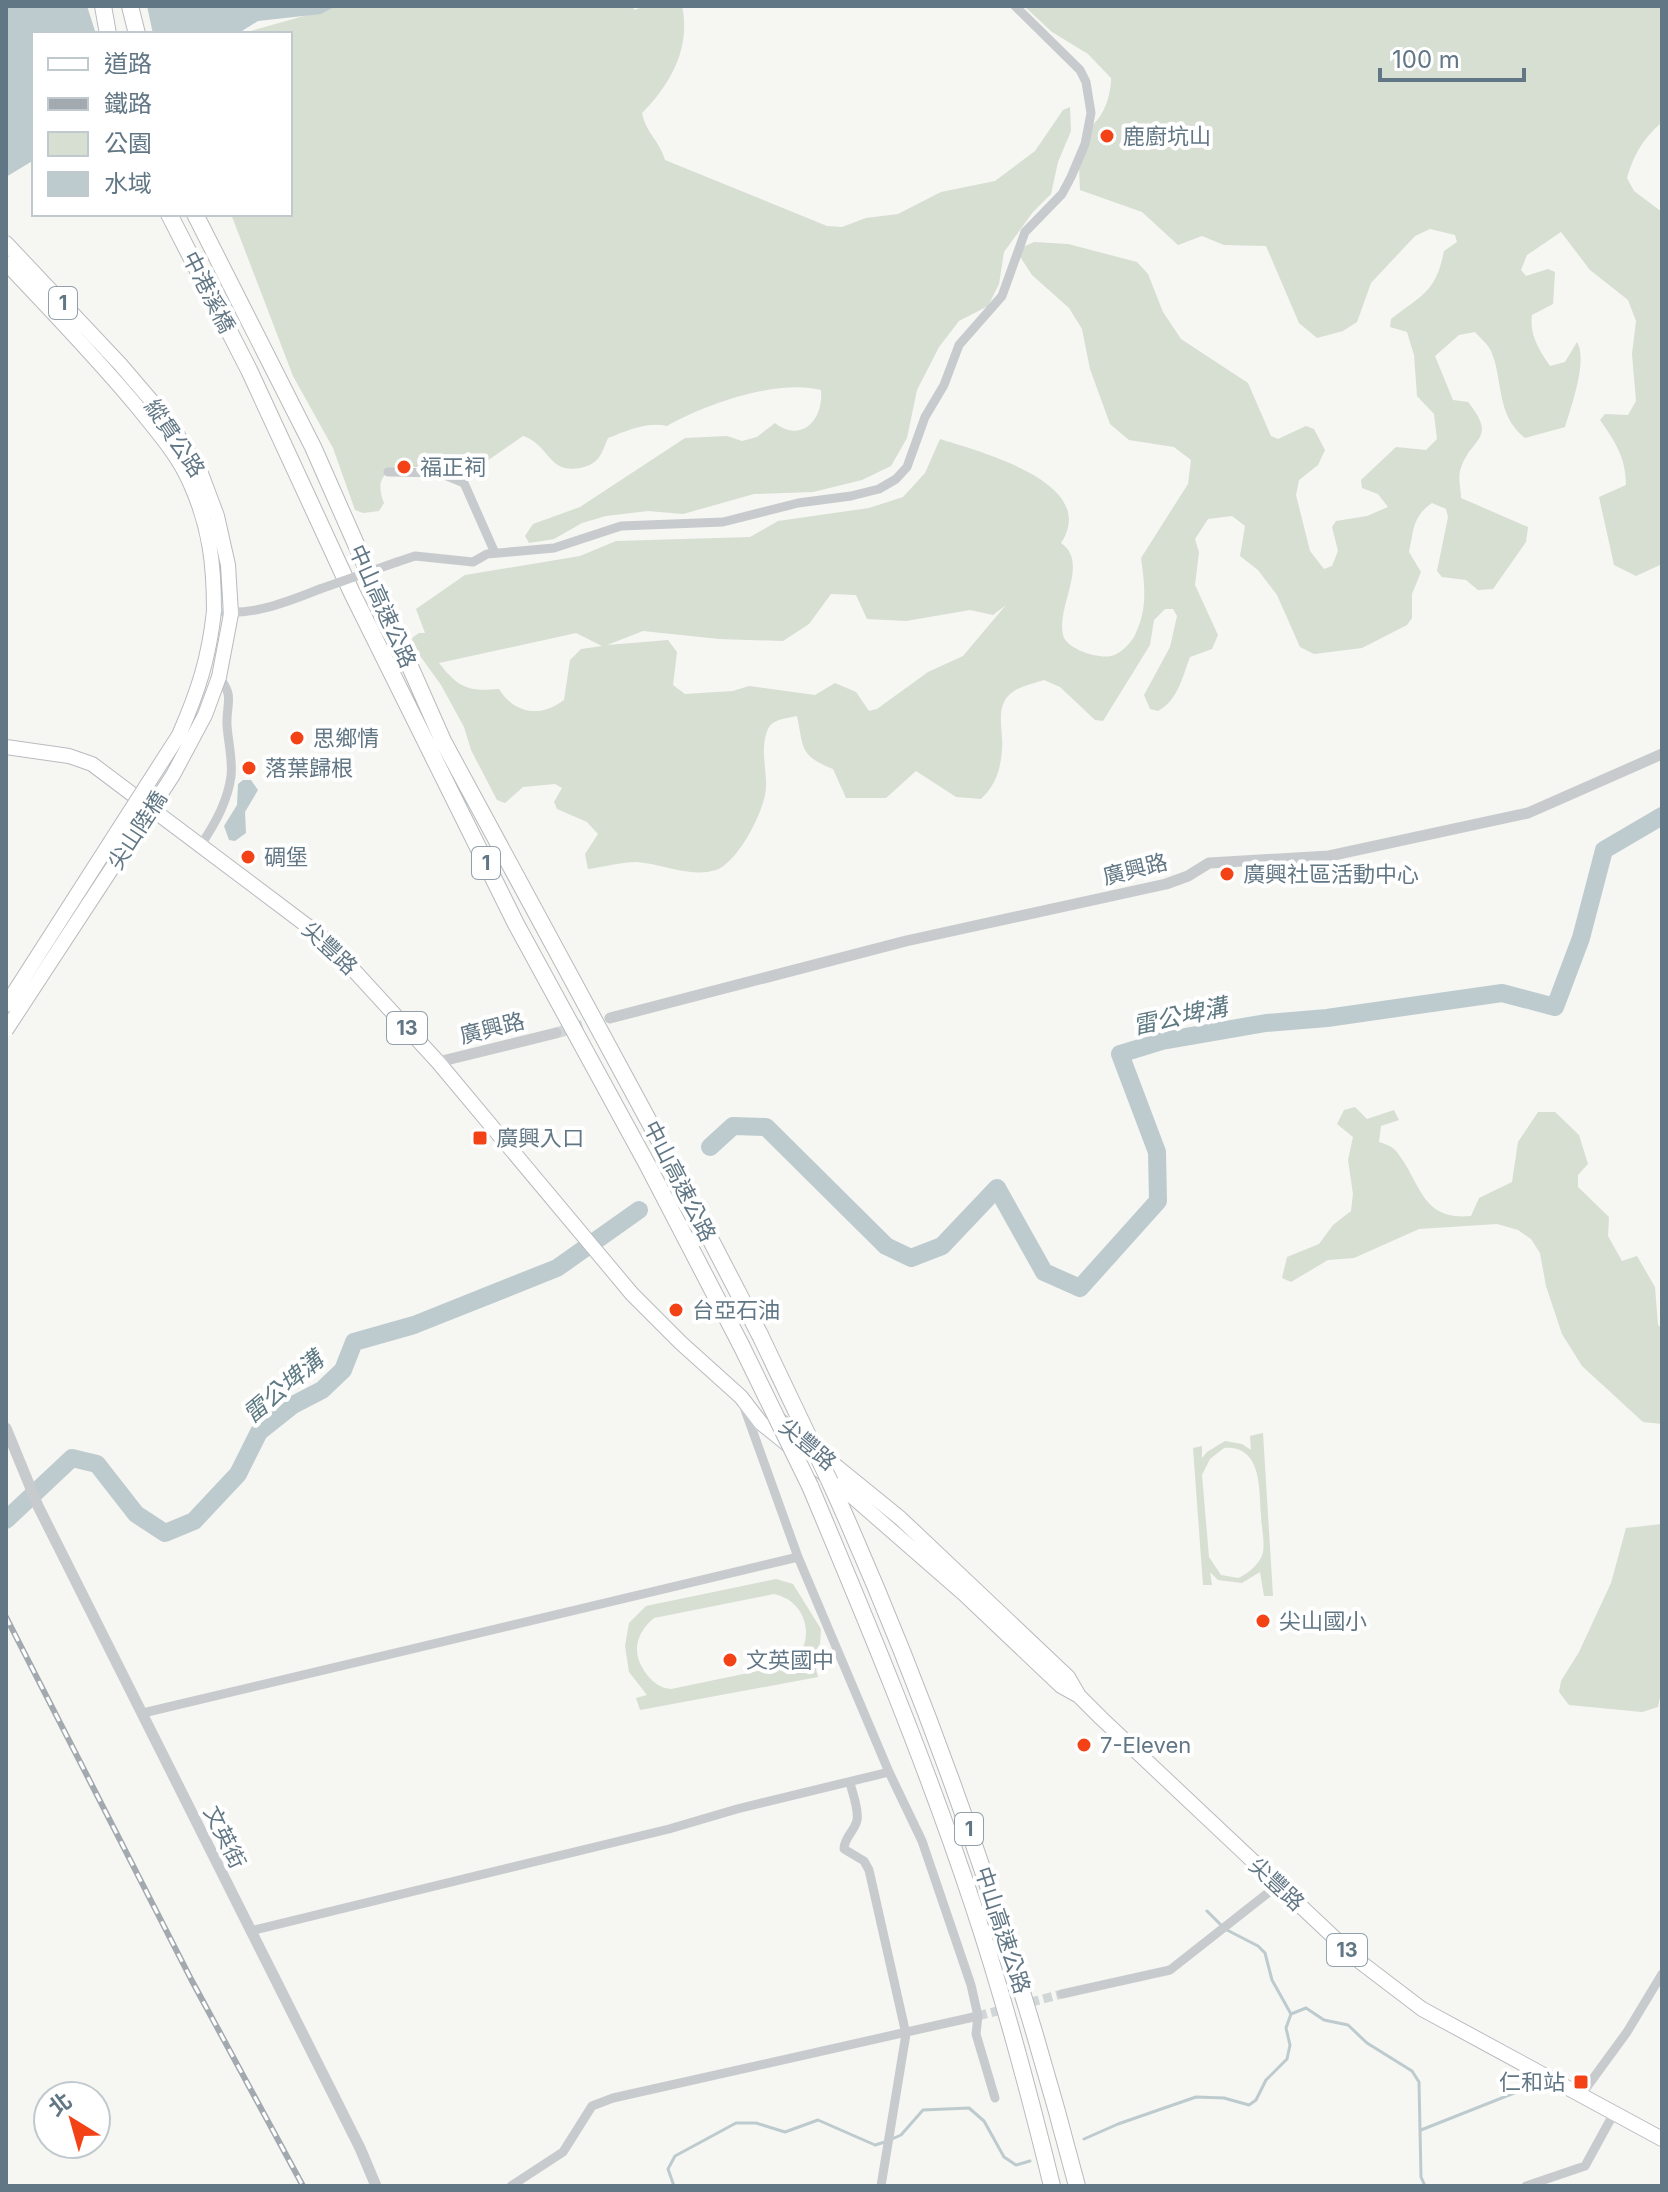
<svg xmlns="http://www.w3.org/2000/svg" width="1668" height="2192" viewBox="0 0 1668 2192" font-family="Inter,'Noto Sans TC',sans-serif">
  <rect width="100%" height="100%" fill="#f6f6f2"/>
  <path fill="#d7ded2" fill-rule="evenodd" d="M327 6H633L634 10 646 6H682C691 47 671 84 642 113 646 133 659 140 665 160L827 226 842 227 866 218 898 214 941 192 995 181 1035 151 1063 110 1070 107 1071 131 1058 162 1051 194 1033 212 1004 252 999 284 988 306 959 321 939 347 917 390 907 438 891 466 862 480 813 492 754 494 683 514 648 511 606 516 582 523 554 539 529 543 525 536 533 524 580 507 685 438 727 436 742 441 757 437 775 423C802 444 824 419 821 390 777 379 706 404 667 426 647 421 626 431 608 438 601 455 599 464 580 468 548 474 549 444 523 436L467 475C440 469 363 451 384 503L379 511 363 513 355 510 333 448 293 376 231 214H290V34H240L311 14Z
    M1024 6H1662V122C1643 139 1634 154 1627 178L1634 191 1662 212V564L1636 576 1614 565 1599 497 1626 485C1626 458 1615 441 1600 420L1605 414 1628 415 1636 401 1632 354 1636 321 1628 300 1590 270 1561 232 1527 255 1521 270 1526 276 1548 269 1555 272 1553 304 1532 315C1529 335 1540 351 1550 366L1565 362 1577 342C1588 360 1571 407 1565 427L1525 438C1495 414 1504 381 1491 351 1488 344 1480 338 1475 332L1459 335 1435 356 1453 400 1468 402C1499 441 1470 436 1460 471 1458 479 1461 490 1461 498L1528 527 1526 542 1493 589 1478 590 1466 580 1442 577 1437 571 1448 517 1446 509 1432 503C1412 517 1414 530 1409 552L1421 572 1412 594V618L1407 625 1362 648 1314 654 1300 647 1277 595 1258 570 1240 556 1245 526 1232 516 1208 519 1195 539 1199 552 1195 585 1218 635 1212 649 1190 657C1182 678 1178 700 1158 711L1150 709 1144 695 1170 647 1177 616 1173 609H1165L1154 620 1150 645 1103 721 1095 720 1060 687 1044 680C1035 683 1022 686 1014 691 993 705 1004 729 1002 749 1001 769 995 786 981 799L956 797 916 771 886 798H846L833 769C799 755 804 749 797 716 788 718 774 719 769 727 759 746 767 769 766 788 765 810 738 863 716 870 690 878 663 864 637 862 621 862 603 867 588 869L585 854 598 834 587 822 557 809 554 802 562 788 555 784 523 787 505 803 497 800 471 750 464 727 441 685 413 646 412 638 419 633H425L416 609 465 575 580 556 616 541 750 537 778 521 869 508 903 497 925 473 940 439C977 451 1101 482 1061 543 1090 563 1056 606 1063 635 1066 649 1098 659 1111 656 1119 655 1130 644 1134 637 1148 610 1145 586 1141 558L1188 484 1191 460 1174 447 1129 440 1110 424 1090 369 1082 329 1069 308 1032 275 1019 255 1021 248 1034 242 1068 244 1137 262 1148 274 1163 312 1181 339 1248 383 1271 436 1278 439 1306 426 1314 429 1325 450 1318 465 1299 480 1296 495 1310 551 1324 569 1332 566 1338 551 1332 527 1336 521 1367 516 1388 507 1378 494 1362 488 1361 480 1396 447 1426 450 1437 439 1434 414 1417 396 1414 355 1407 332 1390 327 1391 319C1422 295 1436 292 1444 251L1457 242 1455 235 1430 229 1415 236 1371 283 1357 322 1343 331 1317 338 1299 323 1266 246 1224 245 1202 236 1178 245 1142 212 1080 190 1079 167 1089 128C1104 117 1111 96 1111 78L1088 54 1052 32ZM831 594 856 595 867 619 906 621 970 610 993 615 1006 605 963 656 928 672 877 709 869 711 856 692 835 683 815 695 749 686 733 691 685 694 673 685 677 652 668 640 607 645 643 631 719 639 783 641 809 624ZM576 633 602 646 581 649 570 660 564 700C541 718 514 714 499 689 467 692 458 687 439 663Z
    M1355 1107 1367 1119 1394 1110 1399 1120 1381 1126 1379 1142C1385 1144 1392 1146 1396 1151 1421 1181 1420 1221 1471 1216L1479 1198 1512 1182 1518 1142 1538 1112H1555L1579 1135 1588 1164 1578 1175V1187L1609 1217 1608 1236 1622 1261 1637 1256 1655 1287 1658 1325 1662 1328V1424L1643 1422 1582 1366 1562 1334 1546 1286 1540 1253 1531 1239 1518 1230 1497 1224 1419 1229 1354 1258 1328 1260 1291 1282 1282 1278 1287 1257 1319 1244 1333 1225 1351 1211 1353 1194 1348 1160 1353 1137 1337 1124 1344 1110Z
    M1263 1433 1273 1596H1264L1260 1572 1242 1583 1218 1580 1210 1572 1212 1585H1203L1193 1448 1202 1446V1458L1207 1452 1225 1441 1242 1444 1251 1450 1250 1436ZM1224 1448C1262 1445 1259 1489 1261 1514 1261 1525 1265 1541 1263 1552 1261 1563 1248 1574 1238 1578L1221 1575 1209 1557 1202 1475 1210 1459Z
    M1662 1524V1687L1658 1707 1642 1712 1569 1705 1559 1692 1561 1681 1579 1652 1611 1583 1626 1528Z
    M776 1579 793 1584 821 1629 820 1644 805 1667 815 1666 818 1677 640 1710 636 1698 647 1695 629 1672 625 1646 629 1623 646 1606ZM774 1594C808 1601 817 1642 791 1664L671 1689C661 1688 655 1684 648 1676 631 1655 634 1635 654 1618Z"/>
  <path fill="#bdcbcf" d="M6 6H336L321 14 258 21 237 34H34V160L6 177Z
    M243 780H251L258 790 245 812 246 833 235 841 229 840 224 826 237 805 238 784Z"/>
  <path fill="#f6f6f2" d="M87 6H147L153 34H96Z"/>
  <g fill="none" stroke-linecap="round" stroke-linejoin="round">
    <path stroke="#bdcbcf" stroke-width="3" d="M1207 1911 1221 1925
      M1291 2014 1306 2008 1324 2020 1348 2025 1367 2043 1412 2071 1419 2082 1421 2177 1425 2186
      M1421 2130 1532 2086
      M892 2139 901 2135 923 2110 969 2108 984 2121 1004 2157 1016 2165 1030 2161
      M1084 2139 1118 2124 1196 2097 1224 2098 1249 2105 1256 2100 1266 2080 1287 2059 1290 2045 1286 2028 1291 2014 1272 1980 1265 1953 1258 1946 1227 1930
      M674 2186 668 2169 675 2156 736 2123H756L785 2132 818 2120 875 2145 885 2142"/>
    <path stroke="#bdcbcf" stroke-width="18" d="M710 1147 733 1126 766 1127 886 1246 911 1258 942 1246 997 1188 1044 1272 1080 1288 1158 1201 1157 1152 1120 1054 1162 1041 1266 1023 1327 1018 1502 993 1555 1007 1581 938 1604 850 1662 816
      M6 1520 72 1458 97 1464 136 1514 165 1533 194 1521 238 1474 259 1432 293 1405 322 1390 343 1370 354 1342 414 1325 557 1268 639 1210"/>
    <path stroke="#d1d6d7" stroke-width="9" stroke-dasharray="9 4.5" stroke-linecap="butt" d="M978 2016 1062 1994"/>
    <path stroke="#d1d6d7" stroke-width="11" stroke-dasharray="11 5.5" stroke-linecap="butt" d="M556 1033 602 1020"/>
    <g stroke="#b8bcc0" stroke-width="16">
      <path id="primary" d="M6 243 120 364 167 419 199 468 217 516 228 565 231 614 219 677
        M6 263C51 311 97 358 139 409 158 433 179 456 191 485 210 528 214 565 214 611
        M6 747 69 756 92 764 326 940 438 1062 632 1294 681 1343 741 1397 761 1423 854 1498 964 1594 1061 1686 1079 1696
        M778 1419 900 1518 1068 1677 1079 1696 1101 1718 1359 1961 1422 2009 1662 2139"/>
    </g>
    <g stroke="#b7bbbe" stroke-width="18">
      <path id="motorway" d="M103 6 108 34
        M130 6 137 34
        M169 214 249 370 352 593 516 924 647 1164 741 1345
        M195 214 313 447 443 741 659 1140 760 1335
        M830 1482C933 1710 1014 1944 1077 2186
        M810 1486C868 1624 926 1763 973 1905 1004 1998 1029 2092 1052 2186"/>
    </g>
    <path stroke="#c8cbce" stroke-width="9" d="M388 472 440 473 464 483 495 553
      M397 562 415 556 473 562 487 554 554 548 621 526 723 522 798 503 851 496 879 489 896 479 907 467 925 417 944 385 959 345 1002 296 1025 232 1062 194 1071 177 1085 144 1091 113 1086 82 1080 70 1015 6
      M214 611C252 617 286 602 320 589
      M200 846C214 826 228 800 231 776 233 761 228 741 227 725 226 703 235 697 219 677
      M744 1407 798 1557 889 1772 922 1841 971 1985 978 2016 976 2034 995 2098
      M143 1713 798 1557
      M850 1782C852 1793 859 1808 857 1820 855 1831 844 1837 844 1849L864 1861 869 1870 906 2034 881 2186
      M250 1931 669 1829 737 1809 889 1772
      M1062 1994 1170 1970 1278 1885
      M1581 2095 1627 2032 1662 1974
      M511 2186 563 2152 592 2106 613 2098 978 2016
      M1526 2186 1585 2166 1614 2113"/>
    <path stroke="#c8cbce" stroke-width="11" d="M610 1018 906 941 1166 884 1188 876 1209 863 1329 856 1528 813 1662 754
      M438 1062 556 1033
      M6 1428 38 1506 360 2148 376 2186"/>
    <use href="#primary" stroke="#fff" stroke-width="14"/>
    <use href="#motorway" stroke="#fff" stroke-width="16"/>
    <g stroke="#a3aaaf" stroke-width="6">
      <path id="rail" d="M6 1617 192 1981 303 2186"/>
    </g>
    <use href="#rail" stroke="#fff" stroke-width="3" stroke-dasharray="9" stroke-linecap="butt"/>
    <g stroke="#b8bcc0" stroke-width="16" stroke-linecap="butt">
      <path id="primary-bridge" d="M6 1005 179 735C198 692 209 658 214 611
        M6 1030 173 775 205 715 219 677"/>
    </g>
    <g stroke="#b7bbbe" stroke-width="18" stroke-linecap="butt">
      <path id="motorway-bridge" d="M760 1335 830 1482
        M741 1345 810 1486"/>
    </g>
    <path stroke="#c8cbce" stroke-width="9" d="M320 589 397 562"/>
    <use href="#primary-bridge" stroke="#fff" stroke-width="14"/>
    <use href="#motorway-bridge" stroke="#fff" stroke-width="16"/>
  </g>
  <g fill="#f24216" stroke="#fff" stroke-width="3">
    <circle cx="1107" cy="136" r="8"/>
    <circle cx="404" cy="467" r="8"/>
    <circle cx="297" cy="738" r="8"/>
    <circle cx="249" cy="768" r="8"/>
    <circle cx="248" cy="857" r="8"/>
    <circle cx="1227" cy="874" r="8"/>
    <rect x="472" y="1130" width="16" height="16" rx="4"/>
    <circle cx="676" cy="1310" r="8"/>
    <circle cx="1263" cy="1621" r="8"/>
    <circle cx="730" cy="1660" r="8"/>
    <circle cx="1084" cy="1745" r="8"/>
    <rect x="1573" y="2074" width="16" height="16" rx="4"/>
  </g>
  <g text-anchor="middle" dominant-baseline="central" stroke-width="8" stroke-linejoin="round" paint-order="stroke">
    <g fill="#fff" stroke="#91a0aa" stroke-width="2">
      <rect x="49" y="287" width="28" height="32" rx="6"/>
      <rect x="472" y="847" width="28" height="32" rx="6"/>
      <rect x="387" y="1012" width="40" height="32" rx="6"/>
      <rect x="955" y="1813" width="28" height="32" rx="6"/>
      <rect x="1327" y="1934" width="40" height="32" rx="6"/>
    </g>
    <g font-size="20" font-weight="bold" fill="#627785">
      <text x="63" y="303">1</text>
      <text x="486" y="863">1</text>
      <text x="407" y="1028">13</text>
      <text x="969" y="1829">1</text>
      <text x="1347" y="1950">13</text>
    </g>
    <g font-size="22" fill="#627785" stroke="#fff" text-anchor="start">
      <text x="1123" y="136">鹿廚坑山</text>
      <text x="420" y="467">福正祠</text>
      <text x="313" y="738">思鄉情</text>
      <text x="265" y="768">落葉歸根</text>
      <text x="264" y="857">碉堡</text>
      <text x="1243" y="874">廣興社區活動中心</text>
      <text x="496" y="1138">廣興入口</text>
      <text x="692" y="1310">台亞石油</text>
      <text x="1279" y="1621">尖山國小</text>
      <text x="746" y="1660">文英國中</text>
      <text x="1100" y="1745">7-Eleven</text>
      <text x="1565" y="2082" text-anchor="end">仁和站</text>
    </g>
    <g font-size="22" fill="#627785" stroke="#fff">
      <text transform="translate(209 292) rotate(63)">中港溪橋</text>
      <text transform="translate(175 438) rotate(56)">縱貫公路</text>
      <text transform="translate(383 606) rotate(66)">中山高速公路</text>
      <text transform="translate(137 830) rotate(-57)">尖山陸橋</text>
      <text transform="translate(1135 869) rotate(-14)">廣興路</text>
      <text transform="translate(330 948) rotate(43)">尖豐路</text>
      <text transform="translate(492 1028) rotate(-14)">廣興路</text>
      <text transform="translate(680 1181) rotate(63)">中山高速公路</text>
      <text transform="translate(808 1444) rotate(40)">尖豐路</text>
      <text transform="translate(225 1837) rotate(64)">文英街</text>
      <text transform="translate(1277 1884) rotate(43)">尖豐路</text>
      <text transform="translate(1003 1930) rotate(72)">中山高速公路</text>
    </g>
    <g font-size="24" font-style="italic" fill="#5e7a83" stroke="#fff">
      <text transform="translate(1180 1016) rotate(-12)">雷公埤溝</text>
      <text transform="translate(283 1387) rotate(-40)">雷公埤溝</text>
    </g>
  </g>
  <rect width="1668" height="2192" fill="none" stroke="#627785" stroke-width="16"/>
  <rect x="32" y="32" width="260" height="184" fill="#ffffff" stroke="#c0c9ce" stroke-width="2"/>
  <rect x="48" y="58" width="40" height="12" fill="#ffffff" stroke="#c0c9ce" stroke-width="2"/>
  <text x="104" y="72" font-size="24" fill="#627785">道路</text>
  <rect x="48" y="98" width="40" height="12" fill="#a3aaaf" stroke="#c0c9ce" stroke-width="2"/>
  <text x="104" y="112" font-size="24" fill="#627785">鐵路</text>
  <rect x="48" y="132" width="40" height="24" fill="#d7ded2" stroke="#c0c9ce" stroke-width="2"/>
  <text x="104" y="152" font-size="24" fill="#627785">公園</text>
  <rect x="48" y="172" width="40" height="24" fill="#bdcbcf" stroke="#c0c9ce" stroke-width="2"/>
  <text x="104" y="192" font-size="24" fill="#627785">水域</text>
  <g transform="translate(72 2120) rotate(323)"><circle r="38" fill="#ffffff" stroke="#c0c9ce" stroke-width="2"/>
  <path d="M0-6L14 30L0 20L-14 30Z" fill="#f24216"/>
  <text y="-12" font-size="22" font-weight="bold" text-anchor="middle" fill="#627785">北</text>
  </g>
  <path d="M1380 68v12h144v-12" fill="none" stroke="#627785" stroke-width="4"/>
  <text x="1392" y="68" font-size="24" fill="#627785" stroke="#ffffff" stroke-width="6" paint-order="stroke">100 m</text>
</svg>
